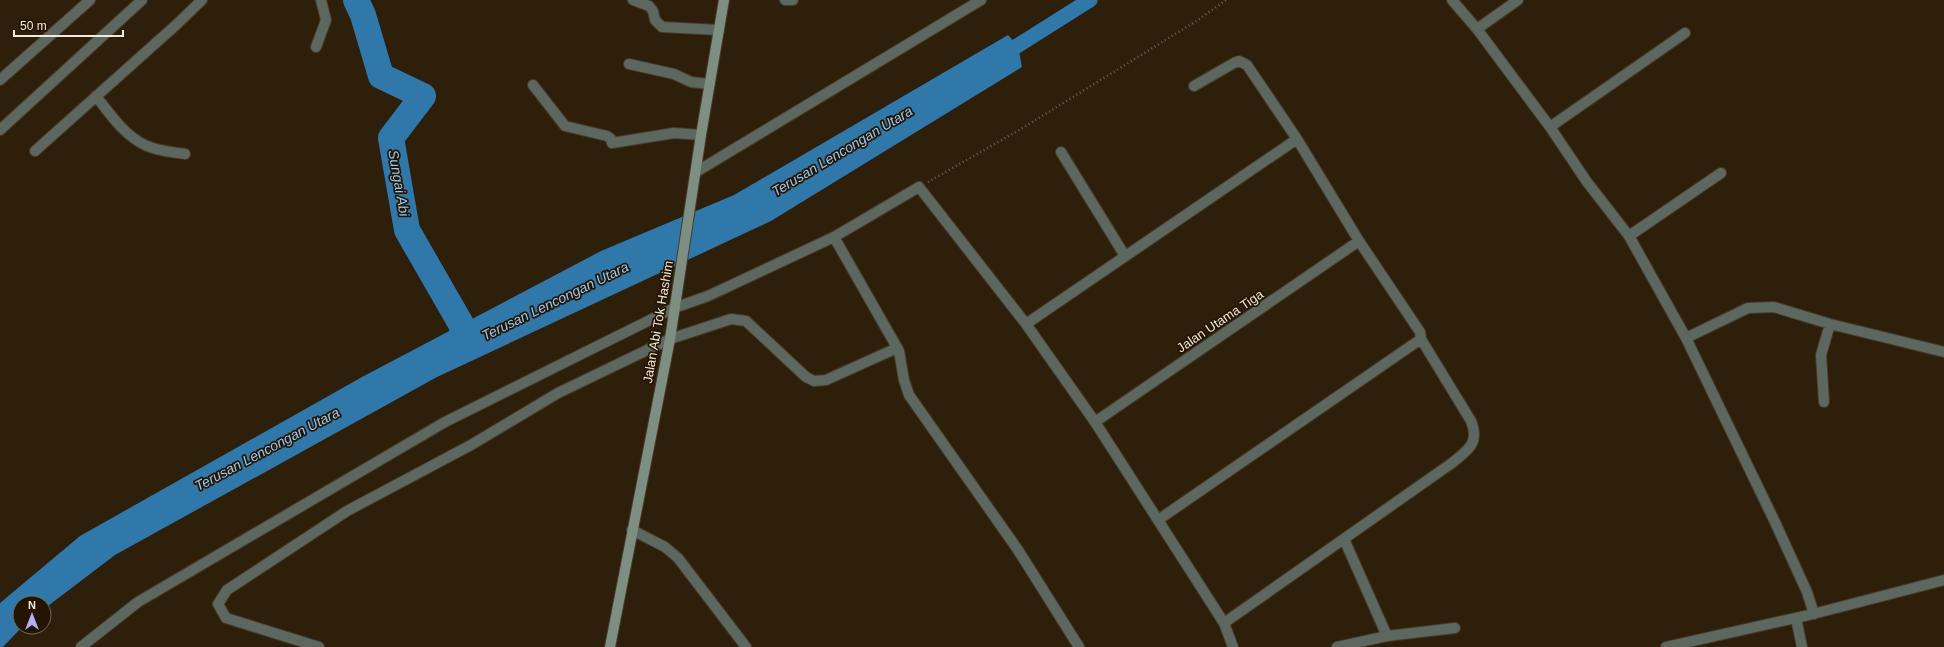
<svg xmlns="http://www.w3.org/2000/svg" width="1944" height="647" viewBox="0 0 1944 647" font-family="Arial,sans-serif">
  <rect width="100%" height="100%" fill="#2e1f0b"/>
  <path fill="#3077aa" d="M1008 35 1018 46 1022 67 771 221 437 377 115 555 44 609V603H20V627H22L3 647H0V603L80 536 362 377 601 251 734 195Z"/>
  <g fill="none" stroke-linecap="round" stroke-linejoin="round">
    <path stroke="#3077aa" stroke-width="15" d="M1001 56 1090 0"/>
    <path stroke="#3077aa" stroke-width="26" d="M356 0 363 15 381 76 423 96 391 138 407 230 461 324 467 345"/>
    <g stroke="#4a3b28" stroke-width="12">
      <path id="minor" d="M633 0 649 6 653 11 655 20 662 27 719 30
        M785 0H793
        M1452 0 1477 29 1550 127 1587 182 1629 236 1686 338 1774 520 1807 592 1814 614
        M1477 29 1518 0
        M316 47 326 20 321 0
        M629 64 674 74 691 82 709 84
        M0 80 90 0
        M533 85 565 126 607 136 611 139 612 143 674 133 701 135
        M96 96C110 114 124 135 145 145 157 151 172 152 185 154
        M1550 127 1685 33
        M0 130 142 0
        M35 151 176 25 202 0
        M1061 152 1125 256
        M696 172 981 0
        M1629 236 1721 173
        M834 237 899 351 904 380 909 395 1018 550 1079 647
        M1026 324 1297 139
        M1686 338 1748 308 1774 307 1830 324 1944 352
        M1824 402 1821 355 1830 324
        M1095 422 1359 241
        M1158 520 1421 339 1420 332 1359 241 1297 139 1247 65 1239 61 1234 63 1194 86
        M632 530 665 547 678 558 746 647
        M1344 539 1387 636
        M1796 618 1802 647
        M1224 623 1452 463C1468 450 1480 443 1471 421L1421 339
        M81 647 138 602 445 422 674 308 708 296 834 237 919 187 1026 324 1095 422 1224 623 1233 647
        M319 647 226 618 218 604 227 590 347 511 471 445 558 393 670 339 731 319 746 321 806 377 814 381 826 380 897 348
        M1337 647 1387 636 1455 628"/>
    </g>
    <g stroke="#4a3b28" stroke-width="12">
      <path id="tertiary" d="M1666 647 1809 615 1944 580"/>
    </g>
    <g stroke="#4a3b28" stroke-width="12">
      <path id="secondary" d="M610 647 670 339 701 135 724 0"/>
    </g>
    <path stroke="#6f6250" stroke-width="2.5" stroke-dasharray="1 3" stroke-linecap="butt" d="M928 182 1021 129 1198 20 1226 0"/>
    <use href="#minor" stroke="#5c6760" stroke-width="10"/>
    <use href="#tertiary" stroke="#5c6760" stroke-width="10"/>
    <use href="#secondary" stroke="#7d8f83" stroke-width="10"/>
  </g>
  <g text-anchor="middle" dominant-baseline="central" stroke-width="3.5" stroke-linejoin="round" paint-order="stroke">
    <g font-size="13" fill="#f3e8dc" stroke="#241503">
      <text transform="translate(1220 321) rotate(-34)">Jalan Utama Tiga</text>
      <text transform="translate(658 322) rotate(-80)">Jalan Abi Tok Hashim</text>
    </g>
    <g font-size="14" font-style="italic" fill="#95caf5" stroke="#241503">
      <text transform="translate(842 151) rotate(-31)">Terusan Lencongan Utara</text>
      <text transform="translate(399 183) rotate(80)">Sungai Abi</text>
      <text transform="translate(555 301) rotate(-26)">Terusan Lencongan Utara</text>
      <text transform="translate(267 449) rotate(-28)">Terusan Lencongan Utara</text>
    </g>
  </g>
  <g transform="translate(32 615)"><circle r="19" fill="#241503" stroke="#77695a"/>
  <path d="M0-3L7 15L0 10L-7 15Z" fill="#b6acf8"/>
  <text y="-6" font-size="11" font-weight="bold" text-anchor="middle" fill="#f3e8dc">N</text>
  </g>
  <path d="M14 30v6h109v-6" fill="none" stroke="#f3e8dc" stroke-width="2"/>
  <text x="20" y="30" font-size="12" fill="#f3e8dc" stroke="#241503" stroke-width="3" paint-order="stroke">50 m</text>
</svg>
